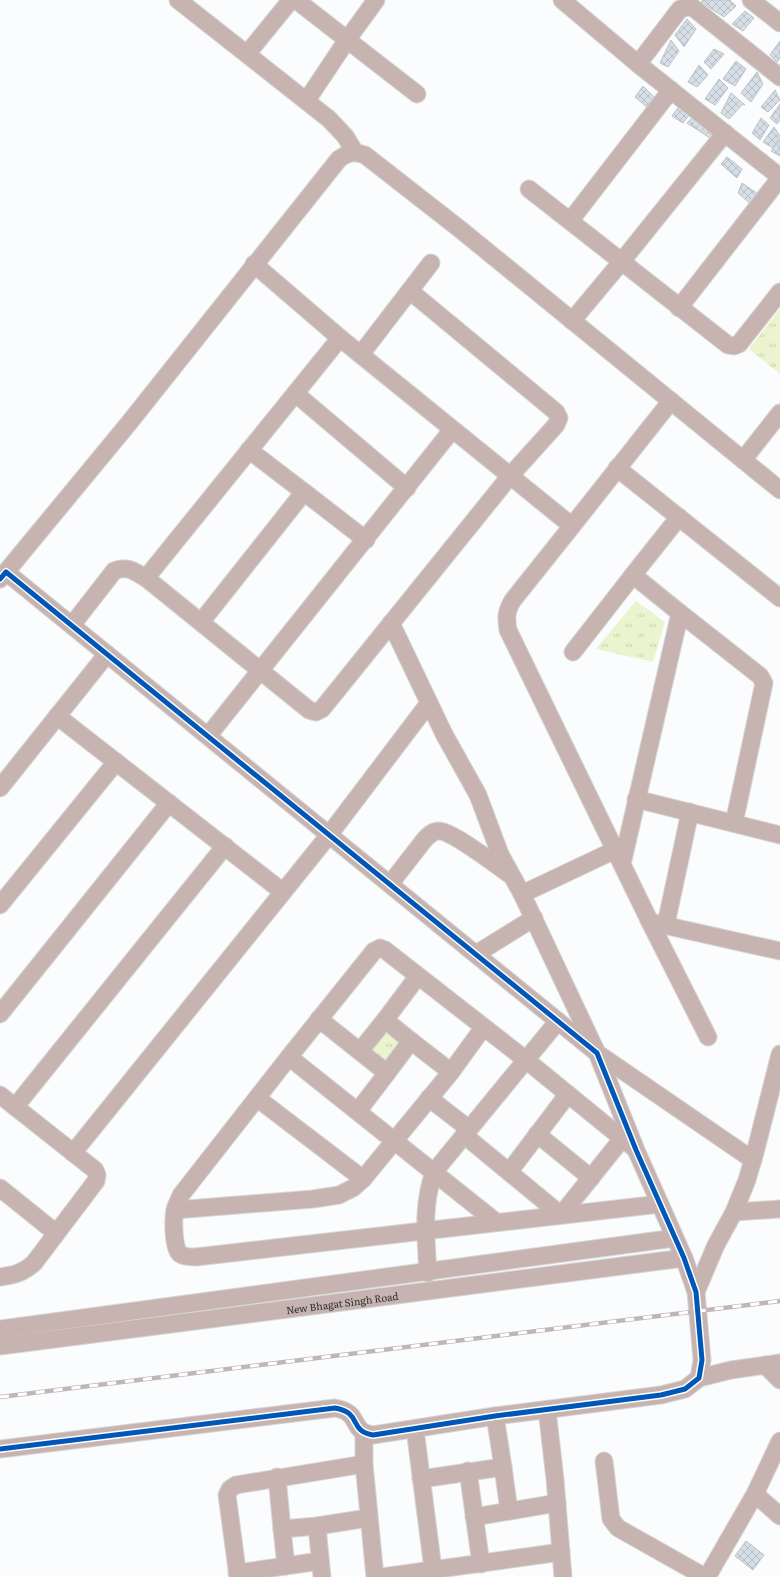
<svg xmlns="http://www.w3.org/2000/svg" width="780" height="1577" viewBox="0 0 780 1577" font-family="Literata,serif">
  <defs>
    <pattern id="park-tufts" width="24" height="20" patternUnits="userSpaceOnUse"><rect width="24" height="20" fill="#ecf4cf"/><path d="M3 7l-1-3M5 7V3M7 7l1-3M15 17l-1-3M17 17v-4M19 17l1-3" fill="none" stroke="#cbd2b2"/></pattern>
    <pattern id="building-cross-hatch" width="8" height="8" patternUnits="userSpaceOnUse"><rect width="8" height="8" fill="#d6dfe8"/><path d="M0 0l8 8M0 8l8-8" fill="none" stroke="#b8c0c7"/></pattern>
  </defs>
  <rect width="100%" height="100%" fill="#fafcfd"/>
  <path fill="url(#park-tufts)" d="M780 309V374L749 349Z
    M636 601 665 622 653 662 596 649Z
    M386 1031 401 1042 387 1062 372 1051Z"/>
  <path fill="url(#building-cross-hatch)" stroke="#c0c1c3" d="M703 0H730L736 6 724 17 701 2Z
    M745 11 754 18 743 31 732 24Z
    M687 19 696 29 684 47 675 35Z
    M671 40 679 51 668 67 660 63Z
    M780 41V58L777 62 770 55Z
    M714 49 724 54 711 69 704 62Z
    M736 61 746 69 735 86 723 79Z
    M699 65 708 75 697 87 688 82Z
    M757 72 763 84 751 102 741 93Z
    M719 79 728 88 715 105 705 99Z
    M643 86 657 100 648 108 635 97Z
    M775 90 780 100 768 112 761 107Z
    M731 93 745 105 743 104 729 119 721 113Z
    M780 104V120L777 124 770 118Z
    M680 105 690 114 683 123 672 116Z
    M695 115 716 129 710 138 687 123Z
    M761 118 769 125 760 140 752 133Z
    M774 127 780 136 773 148 763 142Z
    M780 139V156L771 151Z
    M727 157 742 169 737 178 721 164Z
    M742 183 761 196 753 206 738 193Z
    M746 1541 764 1555 753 1570 735 1556Z"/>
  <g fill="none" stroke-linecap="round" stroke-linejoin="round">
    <g stroke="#d6d7d7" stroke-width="19">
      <g id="minor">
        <path d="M178 0 329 119 345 136 355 152"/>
        <path d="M296 0 417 94"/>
        <path d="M562 0 638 64 780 177"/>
        <path d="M751 0 780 23"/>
        <path d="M247 54 291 0"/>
        <path d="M638 64 680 9 691 6 780 77"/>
        <path d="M307 100 347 40 376 0"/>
        <path d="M529 189 728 345 734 346 739 344 780 292"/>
        <path d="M570 221 671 90"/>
        <path d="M254 264 340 338 572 526 671 401"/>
        <path d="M679 308 780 178"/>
        <path d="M572 321 622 261 725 133"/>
        <path d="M361 354 431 263"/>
        <path d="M296 394 407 488"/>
        <path d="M743 460 780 413"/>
        <path d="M617 468 780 598"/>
        <path d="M304 492 366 540"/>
        <path d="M572 526 513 600C506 611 506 618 508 630L650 922 708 1037"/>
        <path d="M6 572 129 423 339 159C349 152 354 151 365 155L461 230 780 490"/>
        <path d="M633 575 679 517"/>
        <path d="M146 578 309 710 316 712 322 709 510 476 556 425 559 418 556 412 410 291"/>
        <path d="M0 579 6 572 597 1053 636 1150 684 1258 696 1292 702 1360 699 1378 685 1389 661 1395 495 1416 373 1435C348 1431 363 1413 335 1408L0 1449"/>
        <path d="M201 622 304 492 249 450"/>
        <path d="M391 623 444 734 478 795 500 854 522 894"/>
        <path d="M72 625 114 571C127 565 135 572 146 578L340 338"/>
        <path d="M573 652 633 575 680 613"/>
        <path d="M57 716 283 892"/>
        <path d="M208 736 452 430"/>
        <path d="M0 788 107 654"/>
        <path d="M636 799 780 835"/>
        <path d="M615 850 522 894 597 1053 753 1160"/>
        <path d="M622 864 680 613 760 676 764 683 734 823"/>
        <path d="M390 884 425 839C429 835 433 831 439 831 452 831 496 865 509 874"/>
        <path d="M0 905 116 762"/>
        <path d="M650 922 780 951"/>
        <path d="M666 924 690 812"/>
        <path d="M476 954 534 918"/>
        <path d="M0 1014 169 803"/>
        <path d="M319 1019 387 1073 358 1111"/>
        <path d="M385 1020 418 976"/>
        <path d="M360 1051 385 1020 411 1041"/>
        <path d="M289 1057 181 1195C179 1200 176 1205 175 1210 173 1219 173 1248 180 1254 184 1257 191 1257 196 1257L660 1204"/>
        <path d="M387 1073 411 1041 451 1072"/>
        <path d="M0 1095 95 1170 97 1175 96 1181 34 1263C23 1273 14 1275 0 1277"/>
        <path d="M257 1098 363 1179"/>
        <path d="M429 1098 469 1129"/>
        <path d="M15 1107 225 846"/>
        <path d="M537 1134 591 1178"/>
        <path d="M464 1135 561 1215 622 1139"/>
        <path d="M73 1153 329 835 429 703"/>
        <path d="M509 1172 568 1094"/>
        <path d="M0 1188 56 1233"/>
        <path d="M175 1210 313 1199 339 1195 353 1188 363 1179 451 1072 483 1028"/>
        <path d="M734 1212 780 1209"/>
        <path d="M496 1222 289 1057 374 951 380 948 385 950 526 1060 634 1148"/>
        <path d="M428 1273C426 1237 422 1206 434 1172L558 1021"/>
        <path d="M696 1292 716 1245 734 1212 747 1180 756 1149 780 1054"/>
        <path d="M0 1329 675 1238"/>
        <path id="s1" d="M0 1346 684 1258"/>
        <path d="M765 1365 780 1380"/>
        <path d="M699 1378 731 1370 780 1363"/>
        <path d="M547 1410 555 1479 563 1577"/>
        <path d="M415 1429 434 1577"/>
        <path d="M364 1433V1464L375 1577"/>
        <path d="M604 1461 611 1519 618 1528 705 1577"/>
        <path d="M503 1467 509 1511"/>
        <path d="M468 1471 481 1564"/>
        <path d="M277 1477 282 1529 317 1526 368 1518"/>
        <path d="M421 1479 503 1467 495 1416"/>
        <path d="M755 1494 780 1516"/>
        <path d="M474 1517 557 1503"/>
        <path d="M317 1526 322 1577"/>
        <path d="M282 1529 286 1566"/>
        <path d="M237 1573 320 1561"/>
        <path d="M238 1577 227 1495 230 1489 236 1485 364 1464"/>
        <path d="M382 1577 561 1552"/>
        <path d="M707 1577 755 1494 780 1441"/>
      </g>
    </g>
    <use href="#minor" stroke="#c7b4b0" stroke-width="17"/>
    <g stroke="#c0b6b6" stroke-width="4.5">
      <path id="rail" d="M0 1397 780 1301"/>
    </g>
    <use href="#rail" stroke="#fff" stroke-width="3" stroke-dasharray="9" stroke-linecap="butt"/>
    <g stroke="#fff" stroke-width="8">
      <path id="cycleway" d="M0 579 6 572 597 1053 636 1150 684 1258 696 1292 702 1360 699 1378 685 1389 661 1395 495 1416 373 1435C348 1431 363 1413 335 1408L0 1449"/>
    </g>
    <use href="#cycleway" stroke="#0057b8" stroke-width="5"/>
  </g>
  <g text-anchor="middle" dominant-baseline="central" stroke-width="3" stroke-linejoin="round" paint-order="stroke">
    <g font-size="10" fill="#2e3031" stroke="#fff">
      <text stroke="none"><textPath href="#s1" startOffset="345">New Bhagat Singh Road</textPath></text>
    </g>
  </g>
</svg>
